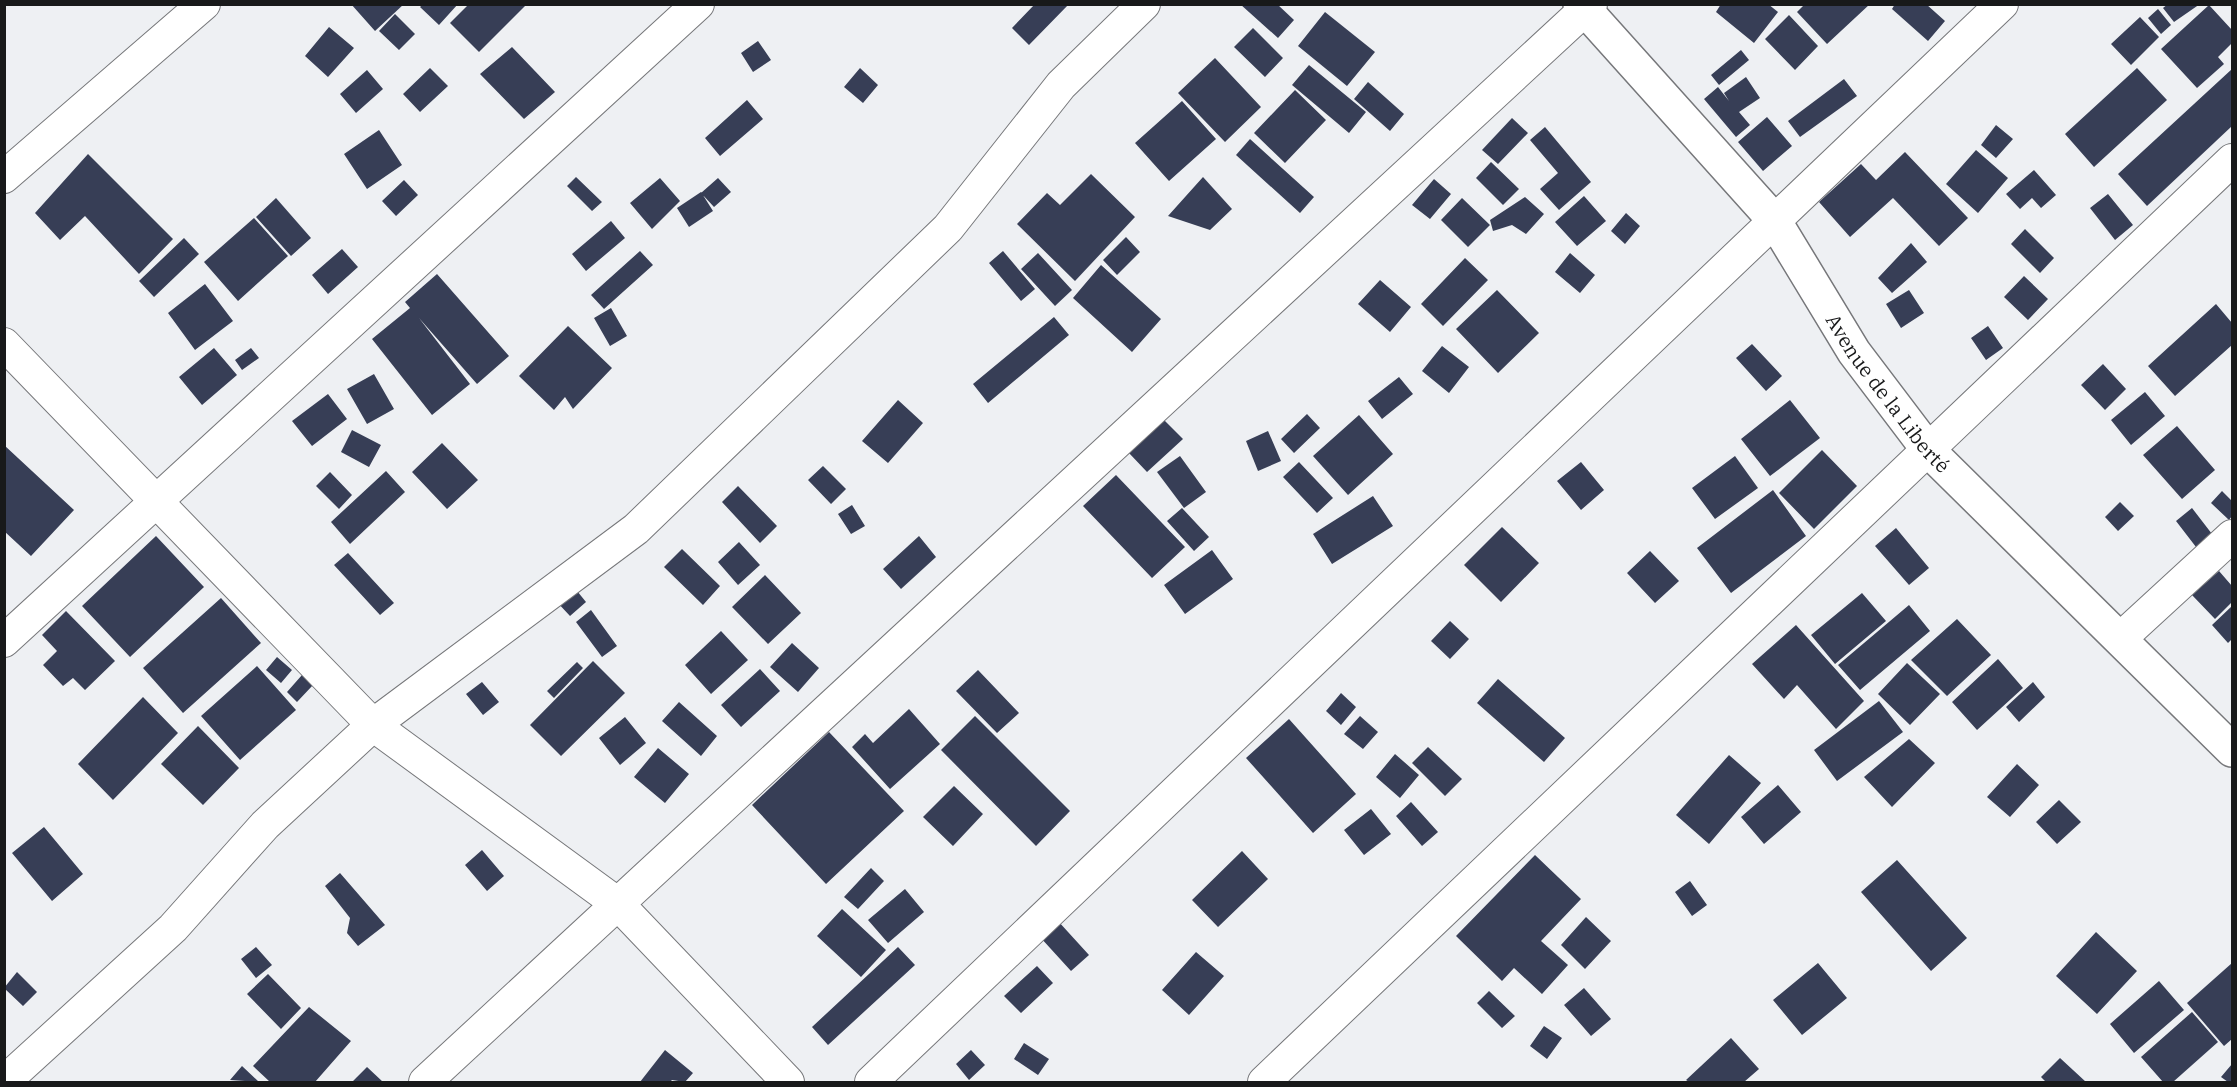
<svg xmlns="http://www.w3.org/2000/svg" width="2237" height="1087" viewBox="0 0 2237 1087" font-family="'IBM Plex Serif',serif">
  <rect width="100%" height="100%" fill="#eef0f3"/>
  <path fill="#373e56" d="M351 4H404L375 31Z
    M423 4H458L439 25 420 7Z
    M469 4H527L479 52 450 23Z
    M1035 4H1069L1029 45 1012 28Z
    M1240 4H1277L1294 20 1278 38Z
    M1721 4H1768L1778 12 1754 43 1716 12Z
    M1805 4H1870L1827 44 1797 12Z
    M1895 4H1926L1945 21 1928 41 1892 9Z
    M2168 4H2200L2174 22 2163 8Z
    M2209 5 2232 30V43L2218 57 2224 64 2197 88 2161 49Z
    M2158 9 2171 25 2161 34 2148 18Z
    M1325 12 1375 52 1347 86 1298 46Z
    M395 14 415 34 399 50 379 31Z
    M1789 15 1818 46 1795 70 1765 39Z
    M2140 17 2159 37 2131 65 2111 44Z
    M329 27 354 48 328 77 305 56Z
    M1253 28 1283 58 1265 77 1234 47Z
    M758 41 771 60 753 72 741 53Z
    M512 47 555 92 524 119 480 74Z
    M1741 50 1749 60 1719 85 1711 75Z
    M1215 58 1261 107 1225 142 1178 93Z
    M1309 65 1366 112 1349 133 1292 85Z
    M430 68 448 86 420 112 403 94Z
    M860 68 878 85 863 103 844 87Z
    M2137 68 2167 100 2094 167 2065 134Z
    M2232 69V126L2147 206 2118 174Z
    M367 70 383 89 356 113 340 94Z
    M1746 77 1760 98 1739 112 1750 125 1736 137 1704 99 1718 87 1729 101 1724 93Z
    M1844 79 1857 96 1800 137 1788 121Z
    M1368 82 1404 114 1390 131 1354 99Z
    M1295 90 1326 120 1285 163 1254 133Z
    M747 100 763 119 720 156 705 138Z
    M1182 101 1216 139 1169 181 1135 143Z
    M1767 117 1792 146 1763 171 1738 142Z
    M1512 118 1528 133 1498 164 1482 150Z
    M1996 125 2013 139 1996 158 1981 145Z
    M1545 127 1591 182 1559 210 1540 189 1558 173 1530 140Z
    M379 130 402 165 367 189 344 154Z
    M1250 139 1314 197 1300 213 1236 155Z
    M1976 150 2008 178 1978 213 1946 184Z
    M1905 152 1968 218 1939 246 1893 198 1850 237 1819 202 1861 164 1876 180Z
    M88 154 173 239 139 274 85 216 60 240 35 213Z
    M1491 162 1519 189 1503 205 1476 178Z
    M2034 170 2056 195 2041 208 2032 198 2020 209 2006 194Z
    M1091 174 1135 217 1075 281 1017 224 1047 193 1060 205Z
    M576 177 602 202 592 211 567 186Z
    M1203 177 1232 209 1210 230 1168 216Z
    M660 178 680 201 652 229 630 203Z
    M718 178 731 192 714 207 701 193Z
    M1434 179 1451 194 1430 219 1412 205Z
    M404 180 418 195 396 216 382 201Z
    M701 192 713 211 689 227 677 208Z
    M2108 194 2133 225 2115 240 2090 208Z
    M1584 196 1606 221 1577 246 1555 222Z
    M1525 197 1544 214 1526 234 1512 225 1493 231 1490 220Z
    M276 198 311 238 291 256 256 217Z
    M1462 198 1490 225 1468 247 1441 220Z
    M1626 213 1640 226 1625 244 1611 231Z
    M254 218 288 256 238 301 204 262Z
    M611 221 625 238 586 271 572 254Z
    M2025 229 2054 258 2040 273 2011 244Z
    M1126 237 1140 252 1117 275 1103 260Z
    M184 238 199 254 154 297 139 281Z
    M1911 243 1927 262 1892 293 1878 278Z
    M342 249 358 267 328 294 312 275Z
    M640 251 653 265 604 309 591 295Z
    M1003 251 1035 289 1021 301 989 263Z
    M1038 253 1072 290 1055 306 1021 269Z
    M1570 253 1595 275 1580 293 1555 272Z
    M1465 258 1488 280 1443 326 1421 304Z
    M1101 265 1161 319 1132 352 1073 298Z
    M437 274 509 356 477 384 419 318 470 384 432 415 372 339 410 308 405 302Z
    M2024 276 2048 299 2028 320 2004 297Z
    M1380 280 1411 307 1390 332 1358 304Z
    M205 284 233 321 195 350 168 313Z
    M1497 290 1539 333 1498 373 1456 329Z
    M1909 290 1924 313 1901 328 1886 304Z
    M2216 304 2232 323V345L2175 396 2148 366Z
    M611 308 627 336 610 346 594 318Z
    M1054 317 1069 335 988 403 973 384Z
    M568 326 612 368 573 409 565 397 554 410 519 376Z
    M1988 326 2003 348 1986 360 1971 338Z
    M1752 344 1782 376 1766 391 1736 358Z
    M1442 346 1469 367 1449 393 1422 371Z
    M214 348 237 375 202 405 179 377Z
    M251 348 259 358 242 370 235 360Z
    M2103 364 2126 389 2105 410 2081 385Z
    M374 374 394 409 367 424 347 389Z
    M1399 377 1413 394 1382 419 1368 401Z
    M2145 392 2165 416 2131 445 2111 420Z
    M328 394 347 419 312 446 292 421Z
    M898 400 923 423 888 463 862 441Z
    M1790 400 1820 438 1770 476 1741 439Z
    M1307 414 1320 428 1294 453 1281 439Z
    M1359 415 1393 454 1348 495 1313 456Z
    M1164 420 1183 439 1147 472 1129 453Z
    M2177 426 2215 470 2182 499 2143 455Z
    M352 430 381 445 369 467 341 452Z
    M1268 431 1281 461 1258 471 1246 441Z
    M442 443 478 480 447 509 412 472Z
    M4 445 74 510 31 556 4 531Z
    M1822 450 1857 486 1814 529 1779 493Z
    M1180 456 1206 492 1184 508 1157 472Z
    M1735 456 1758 488 1715 519 1692 488Z
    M1299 462 1333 498 1317 513 1283 477Z
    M1581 462 1604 490 1581 510 1557 481Z
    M823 466 846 489 831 504 808 480Z
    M386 471 405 492 350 544 331 522Z
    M330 472 352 495 339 509 316 486Z
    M1116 475 1185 547 1152 578 1083 506Z
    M738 486 777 526 760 543 722 502Z
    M1773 490 1806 536 1731 593 1697 548Z
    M2222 491 2232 501V516L2229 520 2211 503Z
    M1373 496 1393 526 1332 564 1313 534Z
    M2120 502 2134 516 2118 531 2105 517Z
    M852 505 865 526 851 534 838 514Z
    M1182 508 1209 537 1194 551 1167 521Z
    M2192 508 2212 534 2196 547 2176 521Z
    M1502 527 1539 563 1501 602 1464 565Z
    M1896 528 1929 568 1909 585 1875 546Z
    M156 536 204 587 130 657 82 606Z
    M919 536 936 557 901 589 883 569Z
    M739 542 760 565 738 585 718 562Z
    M682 549 720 586 703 605 664 567Z
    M1212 550 1233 579 1185 614 1164 585Z
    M1650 551 1679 581 1655 603 1627 573Z
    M348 553 394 603 380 615 334 565Z
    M2219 571 2232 586V602L2215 619 2192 595Z
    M765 575 801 613 768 644 732 607Z
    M573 586 586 602 570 616 556 601Z
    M1862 593 1886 621 1835 664 1811 635Z
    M221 598 261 643 183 713 143 668Z
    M1909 605 1930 631 1860 690 1838 665Z
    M2232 606V639L2228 643 2212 625Z
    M591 610 617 646 602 657 576 622Z
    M66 611 115 661 85 690 73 678 63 686 43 665 57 651 42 635Z
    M1957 619 1991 655 1947 696 1911 660Z
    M1450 621 1469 639 1450 659 1431 641Z
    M1796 625 1864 701 1836 729 1797 685 1784 699 1752 664Z
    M721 631 748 660 711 694 685 665Z
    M792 643 819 668 798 692 770 667Z
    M277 657 292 670 281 683 266 670Z
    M1998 659 2023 688 1977 730 1952 702Z
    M593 661 625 693 561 756 530 725Z
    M577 662 583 668 554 698 547 691Z
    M1907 663 1940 694 1910 725 1878 694Z
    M257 666 296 710 240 760 201 716Z
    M760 669 780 691 741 727 721 705Z
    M978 670 1019 713 997 733 956 691Z
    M302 675 313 685 297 702 287 692Z
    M1498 679 1565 738 1544 762 1477 703Z
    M482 682 499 702 483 715 466 694Z
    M2033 682 2045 697 2019 722 2006 707Z
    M1341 693 1356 707 1341 725 1326 711Z
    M143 697 178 733 113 800 78 764Z
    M1879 701 1903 732 1837 781 1814 750Z
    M679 702 717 736 701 756 662 721Z
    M909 709 940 744 890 789 852 747 865 734 873 743Z
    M975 716 1070 811 1036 846 941 750Z
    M1360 716 1378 732 1363 749 1344 734Z
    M625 717 646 743 620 765 599 738Z
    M1289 719 1356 794 1313 833 1246 758Z
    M198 726 239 768 203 805 161 764Z
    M829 732 904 811 826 884 752 805Z
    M1909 739 1935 763 1892 807 1864 777Z
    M1428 747 1462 779 1445 796 1412 763Z
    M658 748 689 774 665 803 634 777Z
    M1395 754 1419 775 1400 798 1376 777Z
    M1729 755 1761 783 1709 844 1676 815Z
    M2017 764 2039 785 2010 817 1987 797Z
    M1778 785 1801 812 1764 844 1741 817Z
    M954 786 983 814 953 846 923 817Z
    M2059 800 2081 822 2057 844 2036 822Z
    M1411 802 1438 832 1422 846 1396 816Z
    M1371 809 1391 834 1364 855 1344 830Z
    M44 827 83 874 52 901 12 853Z
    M482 850 504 876 487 891 465 865Z
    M1242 851 1268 879 1218 927 1192 900Z
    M1535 855 1581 899 1541 941 1568 965 1542 994 1514 968 1502 981 1456 936Z
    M1897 860 1967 938 1931 971 1861 892Z
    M871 868 884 881 858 909 844 897Z
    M340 873 385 925 358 946 347 933 350 918 325 886Z
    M1690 881 1707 905 1692 916 1675 892Z
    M905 889 924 912 888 943 868 920Z
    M842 909 886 950 861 977 817 936Z
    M1586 917 1611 941 1585 969 1561 945Z
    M1058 921 1089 955 1071 971 1040 937Z
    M2096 932 2137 971 2097 1014 2056 976Z
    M256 947 272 965 256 978 241 959Z
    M898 947 915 965 828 1045 812 1027Z
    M1196 952 1224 976 1189 1015 1162 990Z
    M1818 963 1847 998 1802 1035 1773 1000Z
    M2232 963V1039L2224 1046 2187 1003Z
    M1037 966 1053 983 1021 1013 1004 996Z
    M17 972 37 992 23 1006 4 988Z
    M268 974 301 1008 281 1029 247 994Z
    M2159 981 2184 1010 2134 1053 2110 1024Z
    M1584 988 1611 1019 1591 1036 1564 1005Z
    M1489 991 1515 1016 1502 1028 1477 1003Z
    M309 1007 351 1041 315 1082H270L253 1066Z
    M2192 1012 2218 1042 2173 1082H2163L2141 1057Z
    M1544 1026 1562 1038 1547 1059 1530 1046Z
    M1731 1038 1759 1069 1744 1082H1689L1686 1080Z
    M1024 1043 1049 1059 1038 1075 1014 1059Z
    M665 1050 693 1073 685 1082 672 1080 670 1082H640Z
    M971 1050 985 1065 969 1080 956 1064Z
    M2060 1058 2086 1082H2046L2041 1077Z
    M2232 1064V1082H2228L2221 1077Z
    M242 1066 259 1082 230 1080Z
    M367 1067 383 1082H352Z"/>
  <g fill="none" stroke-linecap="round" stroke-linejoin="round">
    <g stroke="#76777a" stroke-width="34">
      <path id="minor" d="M4 177 204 4
        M4 344 373 725 618 904 788 1082
        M2121 638 2232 536
        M4 641 698 4
        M4 1082 173 928 265 825 373 725 636 529 948 228 1061 85 1144 4
        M425 1082 1591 4
        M871 1082 2002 4
        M1264 1082 2232 160"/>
    </g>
    <g stroke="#76777a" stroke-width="36">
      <g id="tertiary">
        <path id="s1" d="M1580 4 1774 220 1854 352 1929 451 2232 750"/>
      </g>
    </g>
    <use href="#minor" stroke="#fff" stroke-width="32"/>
    <use href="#tertiary" stroke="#fff" stroke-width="33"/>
  </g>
  <g text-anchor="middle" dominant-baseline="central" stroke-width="6" stroke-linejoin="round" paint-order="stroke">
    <g font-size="20" fill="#18191a" stroke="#fdfdff">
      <text stroke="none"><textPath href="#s1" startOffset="498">Avenue de la Liberté</textPath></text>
    </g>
  </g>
  <rect width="2237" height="1087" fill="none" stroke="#18191a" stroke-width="12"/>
</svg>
